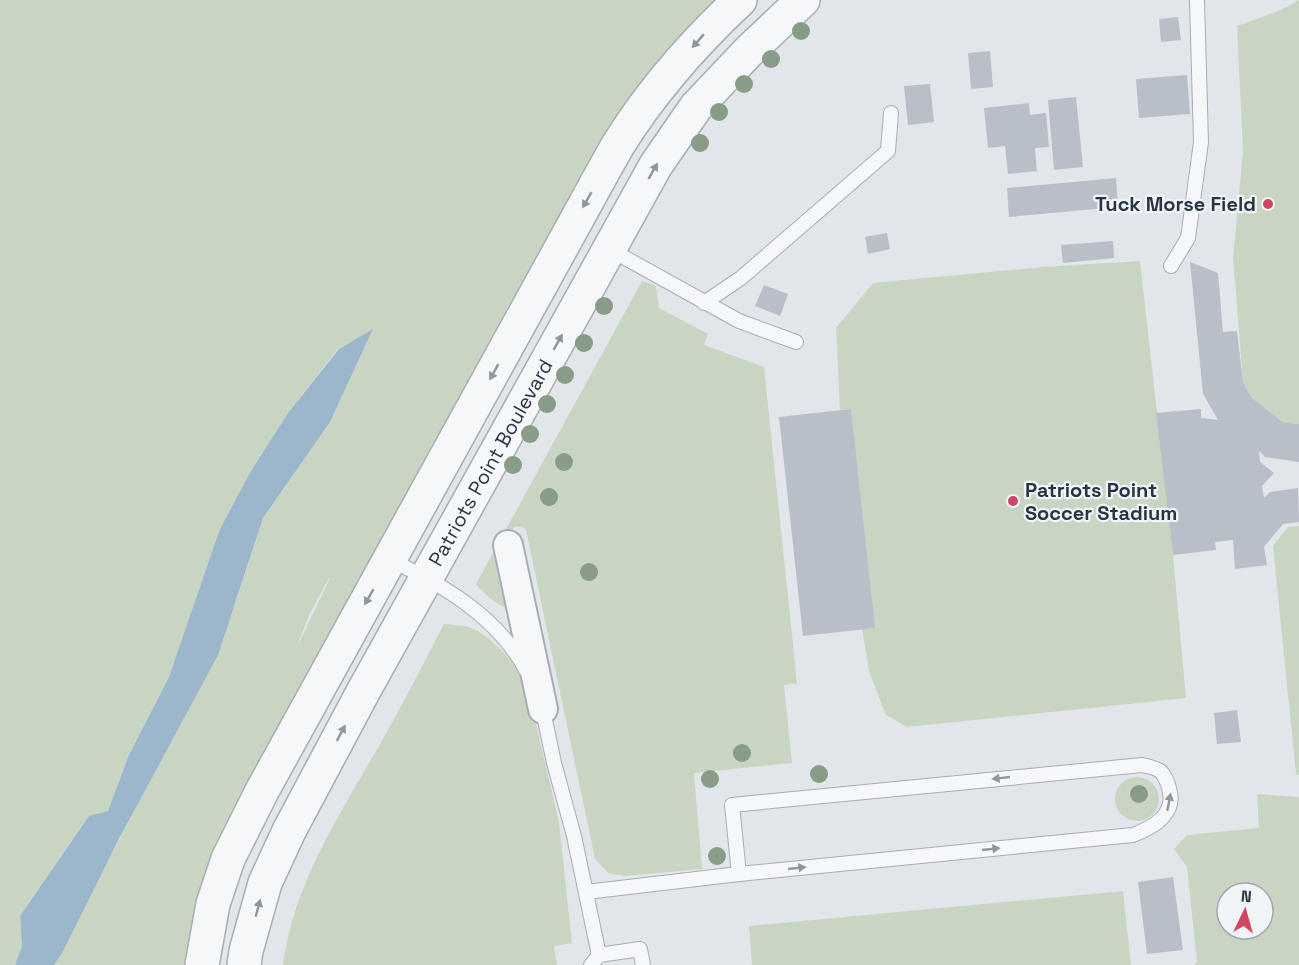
<svg xmlns="http://www.w3.org/2000/svg" width="1299" height="965" viewBox="0 0 1299 965" font-family="'Space Grotesk',sans-serif">
  <rect width="100%" height="100%" fill="#e2e6eb"/>
  <path fill="#c9d5c3" fill-rule="evenodd" d="M0 0H719L621 117 189 965H54L167 748 235 604 263 518 330 422 372 331 338 349 288 413 251 471 193 611 169 677 128 757 108 811 89 816 20 916 22 946 15 965H0ZM329 578H330L296 649 309 615Z
    M1299 0V424L1282 422 1251 397 1243 382 1233 258 1243 151 1237 26 1281 10Z
    M1140 261 1173 555 1186 698 907 727 886 715 869 671 862 629 851 409 840 410 836 328 873 283 1043 267Z
    M642 281 656 286 659 308 708 334 704 345 764 367 797 683 784 685 792 763 694 773 702 869 624 876 608 873 595 859 526 530 522 527H514L502 545 512 609C497 606 485 595 476 584Z
    M1299 526V775L1296 774 1273 546 1288 527Z
    M444 624C452 625 460 625 468 627 491 634 514 663 526 682L559 822 572 943 554 946 557 965H283C294 880 343 810 384 737 405 700 424 662 444 624Z
    M1115 799a22 22 0 1 1 44 0a22 22 0 1 1-44 0Z
    M1257 794 1299 797V965H1194L1197 962 1187 867 1174 849 1187 835 1259 828ZM1227 893H1263V929H1227Z
    M1123 891 1131 965H752L749 926Z"/>
  <path fill="#9cb6cc" d="M373 329 330 422 263 518 218 655 119 839 62 953 54 965H15L22 946 20 916 89 816 108 811 128 757 169 677 220 529 251 471 288 413 339 349Z"/>
  <path fill="#b9bfc8" d="M1178 17 1181 40 1161 42 1159 19Z
    M990 51 993 87 971 89 968 53Z
    M1187 75 1190 114 1139 118 1136 79Z
    M930 84 934 122 908 125 904 86Z
    M1076 97 1083 167 1054 170 1048 100Z
    M1029 103 1030 115 1046 113 1049 147 1035 148 1037 171 1008 174 1005 146 988 148 984 108Z
    M1116 178 1118 207 1009 217 1007 188Z
    M887 233 890 249 868 254 865 237Z
    M1113 241 1114 258 1063 263 1061 245Z
    M1190 262 1218 273 1223 332 1237 331 1243 382 1251 397 1282 422 1299 424V462L1265 457 1259 451 1260 462 1274 473 1262 486 1264 498 1270 492 1298 488 1299 522 1283 524 1264 547 1267 565 1235 569 1233 540 1215 542 1216 550 1173 555 1156 413 1201 409V418L1218 420 1203 394Z
    M764 285 788 294 780 316 755 306Z
    M851 409 875 628 803 636 779 417Z
    M1237 710 1241 742 1217 744 1214 713Z
    M1173 877 1183 950 1147 954 1138 882Z"/>
  <g fill="none" stroke-linecap="round" stroke-linejoin="round">
    <g stroke="#a7adb5" stroke-width="16">
      <path id="service" d="M609 249 739 321 796 342
        M1171 266 1188 238 1201 142 1197 0
        M704 303 741 278 888 151 891 113
        M390 560C442 584 498 617 526 670
        M542 706 554 763 574 836 599 955 591 965
        M586 892 739 874 1133 835C1154 827 1177 814 1169 788 1168 783 1164 774 1160 771 1156 768 1147 766 1142 765L732 805 739 874
        M599 955 640 949 643 965"/>
    </g>
    <g stroke="#a7adb5" stroke-width="32">
      <path id="minor" d="M508 545 543 709"/>
    </g>
    <g stroke="#a7adb5" stroke-width="36">
      <g id="tertiary">
        <path d="M202 965 213 904 228 859 262 791 582 210C594 188 606 166 618 145 651 92 694 43 740 0"/>
        <path id="s1" d="M244 965 246 951 265 883 289 831 363 692 656 165 696 107 749 51 803 0"/>
      </g>
    </g>
    <use href="#service" stroke="#f5f7f9" stroke-width="14"/>
    <use href="#minor" stroke="#f5f7f9" stroke-width="28"/>
    <use href="#tertiary" stroke="#f5f7f9" stroke-width="33"/>
  </g>
  <g fill="#899c87">
    <circle cx="801" cy="31" r="9"/>
    <circle cx="771" cy="59" r="9"/>
    <circle cx="744" cy="84" r="9"/>
    <circle cx="719" cy="112" r="9"/>
    <circle cx="700" cy="143" r="9"/>
    <circle cx="604" cy="306" r="9"/>
    <circle cx="584" cy="343" r="9"/>
    <circle cx="565" cy="375" r="9"/>
    <circle cx="547" cy="404" r="9"/>
    <circle cx="530" cy="434" r="9"/>
    <circle cx="564" cy="462" r="9"/>
    <circle cx="513" cy="465" r="9"/>
    <circle cx="549" cy="497" r="9"/>
    <circle cx="589" cy="572" r="9"/>
    <circle cx="742" cy="753" r="9"/>
    <circle cx="819" cy="774" r="9"/>
    <circle cx="710" cy="779" r="9"/>
    <circle cx="1139" cy="794" r="9"/>
    <circle cx="717" cy="856" r="9"/>
  </g>
  <defs><path id="oneway-solid" d="M-6-.8H1V-3.2L6.5 0L1 3.2V.8H-6Z" transform="scale(1.5)"/></defs>
  <g fill="#8f969e">
    <use href="#oneway-solid" transform="translate(698 41) rotate(131)"/>
    <use href="#oneway-solid" transform="translate(653 171) rotate(-60)"/>
    <use href="#oneway-solid" transform="translate(587 200) rotate(120)"/>
    <use href="#oneway-solid" transform="translate(558 342) rotate(-61)"/>
    <use href="#oneway-solid" transform="translate(494 372) rotate(119)"/>
    <use href="#oneway-solid" transform="translate(369 597) rotate(120)"/>
    <use href="#oneway-solid" transform="translate(341 733) rotate(-62)"/>
    <use href="#oneway-solid" transform="translate(1001 778) rotate(174)"/>
    <use href="#oneway-solid" transform="translate(1169 802) rotate(-79)"/>
    <use href="#oneway-solid" transform="translate(991 849) rotate(-6)"/>
    <use href="#oneway-solid" transform="translate(797 868) rotate(-6)"/>
    <use href="#oneway-solid" transform="translate(258 908) rotate(-75)"/>
  </g>
  <g fill="#d24463" stroke="#f2f5f8" stroke-width="2">
    <circle cx="1268" cy="204" r="6"/>
    <circle cx="1013" cy="501" r="6"/>
  </g>
  <g text-anchor="middle" dominant-baseline="central" stroke-width="4.5" stroke-linejoin="round" paint-order="stroke">
    <g font-size="20" font-weight="bold" fill="#293543" stroke="#f2f5f8" text-anchor="end">
      <text x="1256" y="204">Tuck Morse Field</text>
      <text x="1025" y="490" text-anchor="start">Patriots Point<tspan x="1025" dy="23">Soccer Stadium</tspan></text>
    </g>
    <g font-size="20" fill="#293543" stroke="#f2f5f8">
      <text stroke="none"><textPath href="#s1" startOffset="562">Patriots Point Boulevard</textPath></text>
    </g>
  </g>
  <g transform="translate(1245 911) rotate(5)"><circle r="28" fill="#f2f5f8" stroke="#a2a8b0" stroke-width="1.5"/>
  <path d="M0-4.5L10 22L0 15L-10 22Z" fill="#d24463"/>
  <text y="-9" font-size="16" font-weight="bold" text-anchor="middle" fill="#293543">N</text>
  </g>
</svg>
